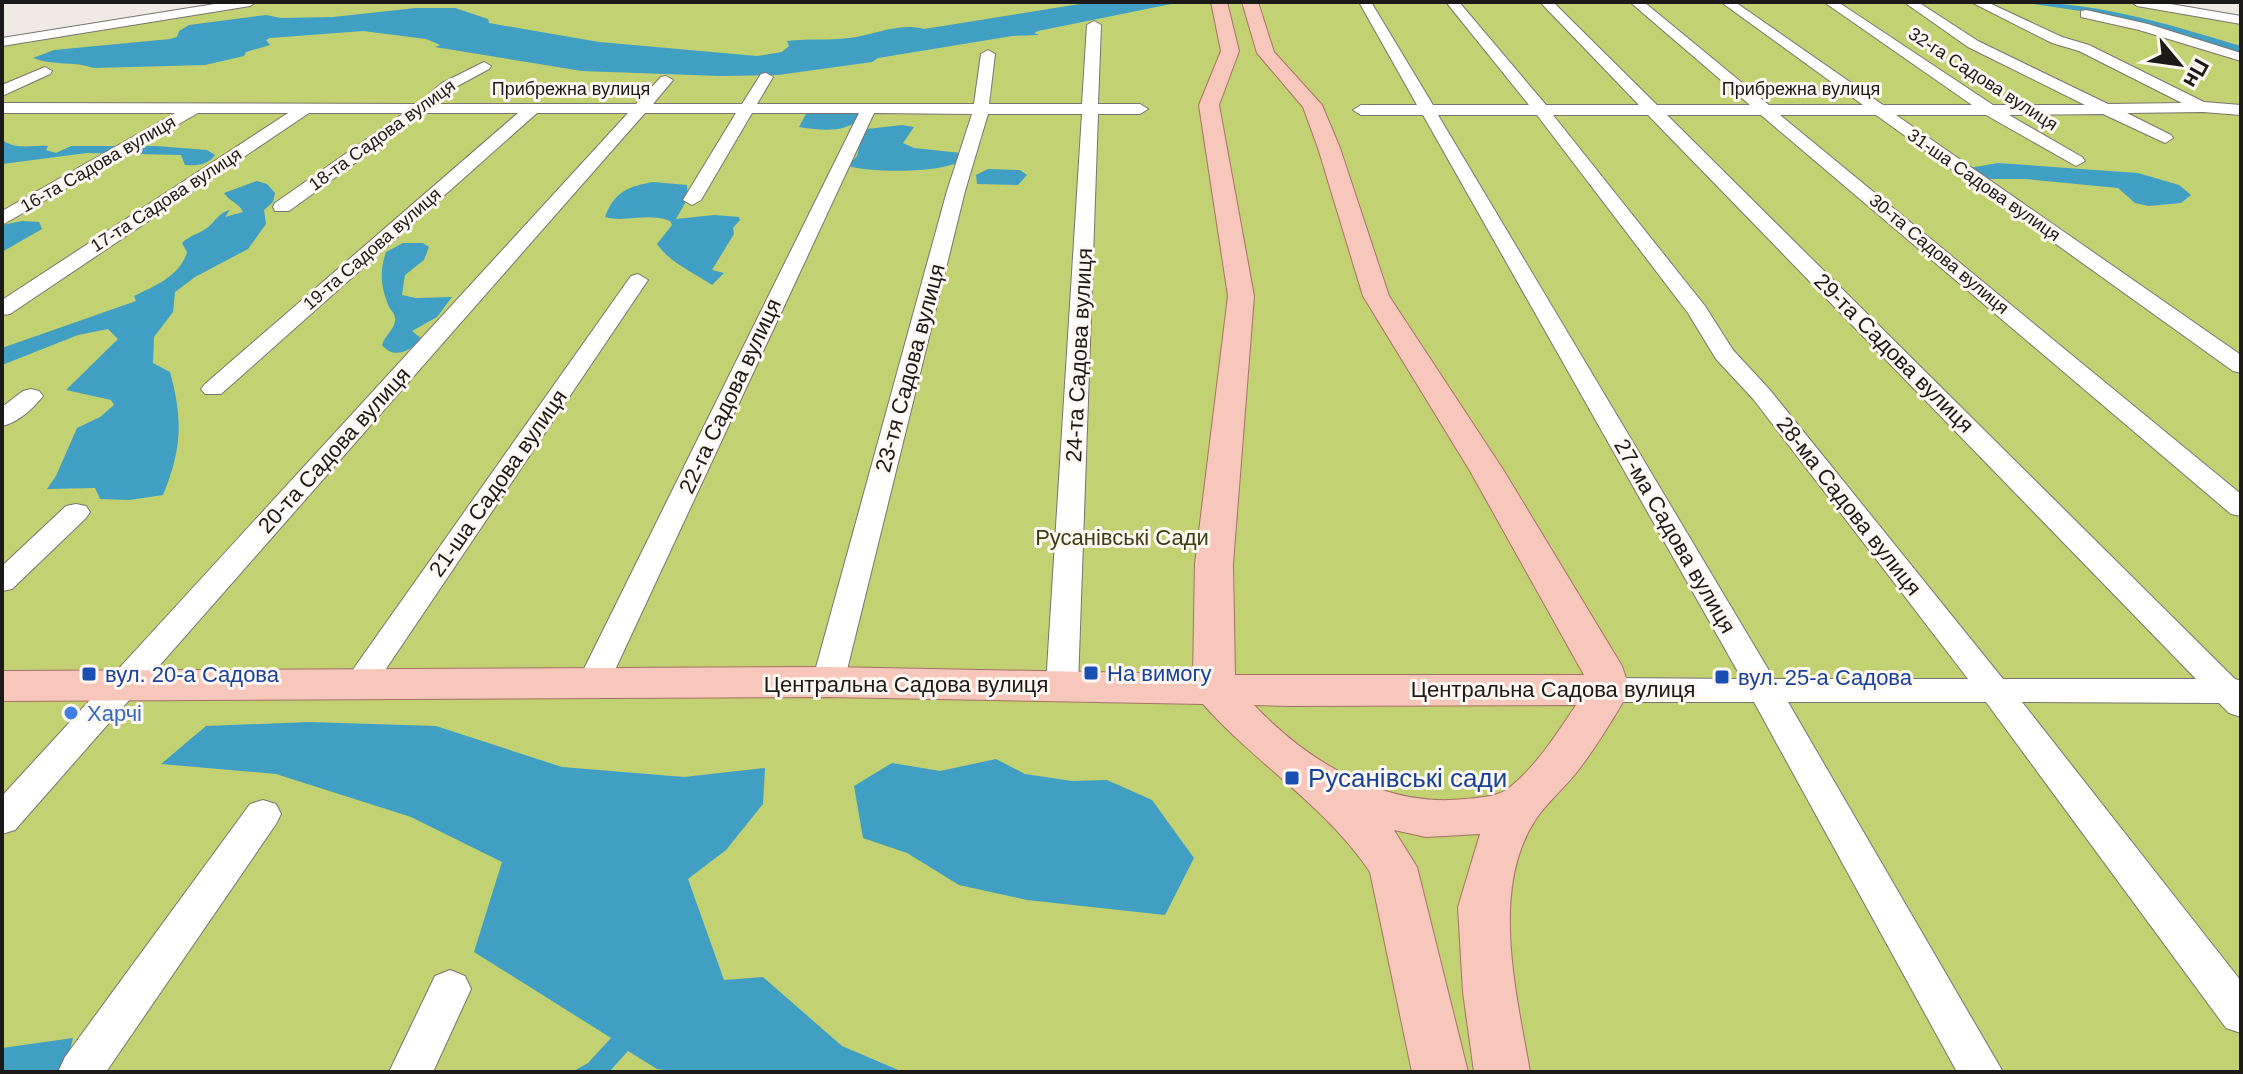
<svg xmlns="http://www.w3.org/2000/svg" width="2243" height="1074" viewBox="0 0 2243 1074" font-family="Arial,sans-serif">
  <rect width="100%" height="100%" fill="#f0eae5"/>
  <path fill="#c2d172" d="M259 2H2122L2241 22V1072H2V44Z"/>
  <path fill="#409fc2" d="M1092 2H1181L1038 31 1034 33 1039 35 1012 36 878 58 872 62 778 75 720 76 582 71 435 47 440 45 426 39 363 31 270 38 266 40 270 45 246 52 244 56 205 65 94 68C74 61 54 66 33 58L54 50 170 39 177 37 179 31 189 25 266 15 281 18 333 17 416 8H455L488 19 489 23 599 42 757 56 782 52 789 46 787 41C809 38 828 41 849 38 875 35 898 22 924 29Z
    M2021 2C2098 2 2168 24 2241 46V55L2087 12Z
    M807 112H858L859 118C847 134 817 130 799 127Z
    M902 125 914 127 903 143 914 148 961 153 959 162C936 173 872 173 848 166L857 156 862 135 867 129Z
    M2 140C16 150 32 145 48 146L46 150 56 153 71 146H156L207 150 215 155C208 165 197 166 185 165L181 155 87 153 2 164Z
    M1998 163 2138 173 2179 185 2191 195 2181 203 2149 206 2135 203 2118 188 2025 179H1982L1969 168Z
    M988 169 1020 170 1027 175 1018 185 977 184 976 175Z
    M257 181 267 184 275 193 273 202 264 210 266 224 248 249 195 277 175 292 173 312 154 337 153 363 170 372C183 420 182 449 163 495L129 500 100 499 95 488 47 489 56 476 77 428 100 417 114 405 111 400 66 390 118 339 108 329 78 335 2 365V348L136 301 134 296C155 286 181 275 187 252L182 243C190 235 199 234 207 228 217 220 218 213 230 210L225 217 243 212C239 203 230 202 224 193Z
    M653 182 687 185 688 198 676 219 714 215 739 217 740 220 733 228 734 234 712 270 724 273 712 285C693 272 670 263 657 244L672 225 670 221C649 212 625 223 605 217 614 192 629 186 653 182Z
    M22 221 39 222 42 229 2 252V225Z
    M403 243H423L429 247 424 260 405 275 402 295 416 298 452 297 437 317 412 331 422 339C410 351 394 360 382 345 384 336 397 327 395 318 395 314 391 310 389 307 381 287 379 273 386 252Z
    M309 722 436 726 562 767 684 777 765 768 763 804 726 850 688 879 724 980 763 977 842 1046 903 1072H683L657 1069 628 1051 609 1072H572L588 1063 611 1038 474 952 502 862 411 817 276 774 161 764 206 726Z
    M996 759 1025 774 1072 781 1107 780 1152 800 1194 858 1165 915 1027 900 959 885 907 853 863 838 854 786 892 763 940 771Z
    M73 1038 67 1061 56 1072H2V1048Z"/>
  <g fill="none" stroke-linecap="round" stroke-linejoin="round">
    <g stroke="#7a7470" stroke-width="2">
      <path id="minor" d="M227 2H256L250 6 2 46V38Z
        M1359 2H1371L1433 105H1529L1446 2H1459L1546 105H1639L1540 2H1553L1657 105H1750L1630 2H1644L1769 105H1863L1721 2H1735L1883 105H1972L1824 2H1838L1993 105H2085L1968 47 1904 2H1918L1978 41 2108 104 2182 103 2079 51 2052 43 1971 2H1987L2062 37 2089 45 2204 102 2241 105V115L2203 112 2127 113 2171 135 2173 138 2165 143 2103 114 2009 115 2082 157 2085 161 2076 166 1986 115H1896L2241 355V373L2233 371 1876 115H1780L2241 494V516L2231 514 1761 115H1667L2235 679 2241 681V717L2229 713 2219 703 2022 702 2241 981V1033L2226 1028 1986 702H1788L2003 1072H1957L1754 702H1609L1598 698 1593 690 1598 682 1609 678 1742 679 1423 115H1361L1353 110 1361 105H1417ZM1438 115H1537L1688 313 1716 359 1754 400 1968 679H1774ZM1553 115H1648L2196 679H2003L1770 390 1733 350 1705 306Z
        M2131 2H2159L2241 16V24L2137 6Z
        M2086 10 2148 24 2241 53V61L2139 30 2081 17V11Z
        M1094 21 1101 25 1098 104H1140L1148 109 1140 114H1098L1078 685 1073 693 1062 696 1051 693 1046 685 1082 114H988L965 191 844 682 839 690 828 693 817 690 812 682 947 191 972 114 874 113 608 685 603 693 592 696 581 693 576 685 859 113H752L701 200 692 205 683 200 736 113H645L15 830 2 834V796L628 113H537L221 394H205L201 389 205 384 518 113H424L289 211H275L273 207 275 203 404 113H309L10 314 2 315V300L288 113H198L2 225V211L175 113H2V103L417 104 442 83 484 62 491 66 489 69 452 89 435 104H636L661 77 666 76 673 80 653 104H742L761 74 766 73 773 77 757 104H974L981 54 988 50 995 54 989 104H1082L1087 25Z
        M45 67 52 71 50 74 2 96V85Z
        M638 274 648 280 369 694 358 697 347 694 342 686 347 678 631 276Z
        M31 389 39 391 43 396C34 408 17 423 2 426V407L23 391Z
        M76 504 86 506 90 512 86 518 12 589 2 591V566L66 506Z
        M263 800 276 804 281 814 276 824 106 1072H58L65 1057 250 804Z
        M450 970 465 976 471 989 433 1072H389L435 976Z"/>
    </g>
    <g stroke="#a77265" stroke-width="2">
      <path id="major" d="M1211 2H1227L1239 51 1219 105 1254 296 1233 564 1235 675H1584L1470 471 1363 296 1318 148 1303 107 1257 53 1242 2H1258L1274 52 1322 105 1340 148 1389 296 1504 471 1622 666 1630 690C1615 716 1598 744 1580 768 1567 786 1548 801 1536 819 1489 889 1517 995 1530 1072H1474L1463 992 1458 907 1480 834 1426 837 1394 830 1417 867 1468 1072H1412L1370 872C1325 805 1256 764 1203 704L828 697 2 701V671L828 667 1193 674 1195 564 1228 296 1199 105 1221 51ZM1254 705 1288 706 1576 705C1558 732 1533 771 1506 790 1496 797 1476 798 1465 799 1384 808 1308 762 1254 705Z"/>
    </g>
    <use href="#minor" fill="#fff" fill-rule="evenodd"/>
    <use href="#major" fill="#f7c7bc" fill-rule="evenodd"/>
  </g>
  <g fill="#1a4fb4" stroke="#fef7f2" stroke-width="3">
    <rect x="1083" y="665" width="16" height="16" rx="4"/>
    <rect x="81" y="666" width="16" height="16" rx="4"/>
    <rect x="1714" y="669" width="16" height="16" rx="4"/>
    <rect x="1284" y="770" width="16" height="16" rx="4"/>
  </g>
  <circle fill="#3f7fe0" stroke="#fef7f2" stroke-width="3" cx="71" cy="713" r="8"/>
  <g text-anchor="middle" dominant-baseline="central" stroke-width="6" stroke-linejoin="round" paint-order="stroke">
    <g font-size="18" fill="#1c1a18" stroke="#fef7f2">
      <text transform="translate(1983 79) rotate(33)">32-га Садова вулиця</text>
      <text x="571" y="89">Прибрежна вулиця</text>
      <text x="1801" y="89">Прибрежна вулиця</text>
      <text transform="translate(382 135) rotate(-36)">18-та Садова вулиця</text>
      <text transform="translate(98 164) rotate(-30)">16-та Садова вулиця</text>
      <text transform="translate(1984 185) rotate(35)">31-ша Садова вулиця</text>
      <text transform="translate(166 200) rotate(-33)">17-та Садова вулиця</text>
      <text transform="translate(372 249) rotate(-41)">19-та Садова вулиця</text>
      <text transform="translate(1939 254) rotate(40)">30-та Садова вулиця</text>
    </g>
    <g font-size="22" fill="#1c1a18" stroke="#fef7f2">
      <text transform="translate(1894 353) rotate(45)">29-та Садова вулиця</text>
      <text transform="translate(1079 355) rotate(-87)">24-та Садова вулиця</text>
      <text transform="translate(910 368) rotate(-75)">23-тя Садова вулиця</text>
      <text transform="translate(730 396) rotate(-65)">22-га Садова вулиця</text>
      <text transform="translate(334 450) rotate(-48)">20-та Садова вулиця</text>
      <text transform="translate(498 483) rotate(-55)">21-ша Садова вулиця</text>
      <text transform="translate(1849 506) rotate(52)">28-ма Садова вулиця</text>
      <text transform="translate(1675 536) rotate(60)">27-ма Садова вулиця</text>
      <text x="906" y="684">Центральна Садова вулиця</text>
      <text x="1553" y="689">Центральна Садова вулиця</text>
    </g>
    <g font-size="22" fill="#393f15" stroke="#fef7f2">
      <text x="1122" y="537">Русанівські Сади</text>
    </g>
    <g font-size="22" fill="#164399" stroke="#fef7f2" text-anchor="start">
      <text x="1107" y="673">На вимогу</text>
      <text x="105" y="674">вул. 20-а Садова</text>
      <text x="1738" y="677">вул. 25-а Садова</text>
    </g>
    <g font-size="22" fill="#366cbe" stroke="#fef7f2" text-anchor="start">
      <text x="87" y="713">Харчі</text>
    </g>
    <g font-size="26" fill="#164399" stroke="#fef7f2" text-anchor="start">
      <text x="1308" y="778">Русанівські сади</text>
    </g>
  </g>
  <rect width="2243" height="1074" fill="none" stroke="#1c1a18" stroke-width="8"/>
  <g transform="translate(2179 64) rotate(119)" stroke="#fef7f2" stroke-width="6" paint-order="stroke">
  <path d="M0-6L14 30L0 20L-14 30Z" fill="#1c1a18"/>
  <text y="-12" font-size="22" font-weight="bold" text-anchor="middle" fill="#1c1a18">Пн</text>
  </g>
</svg>
